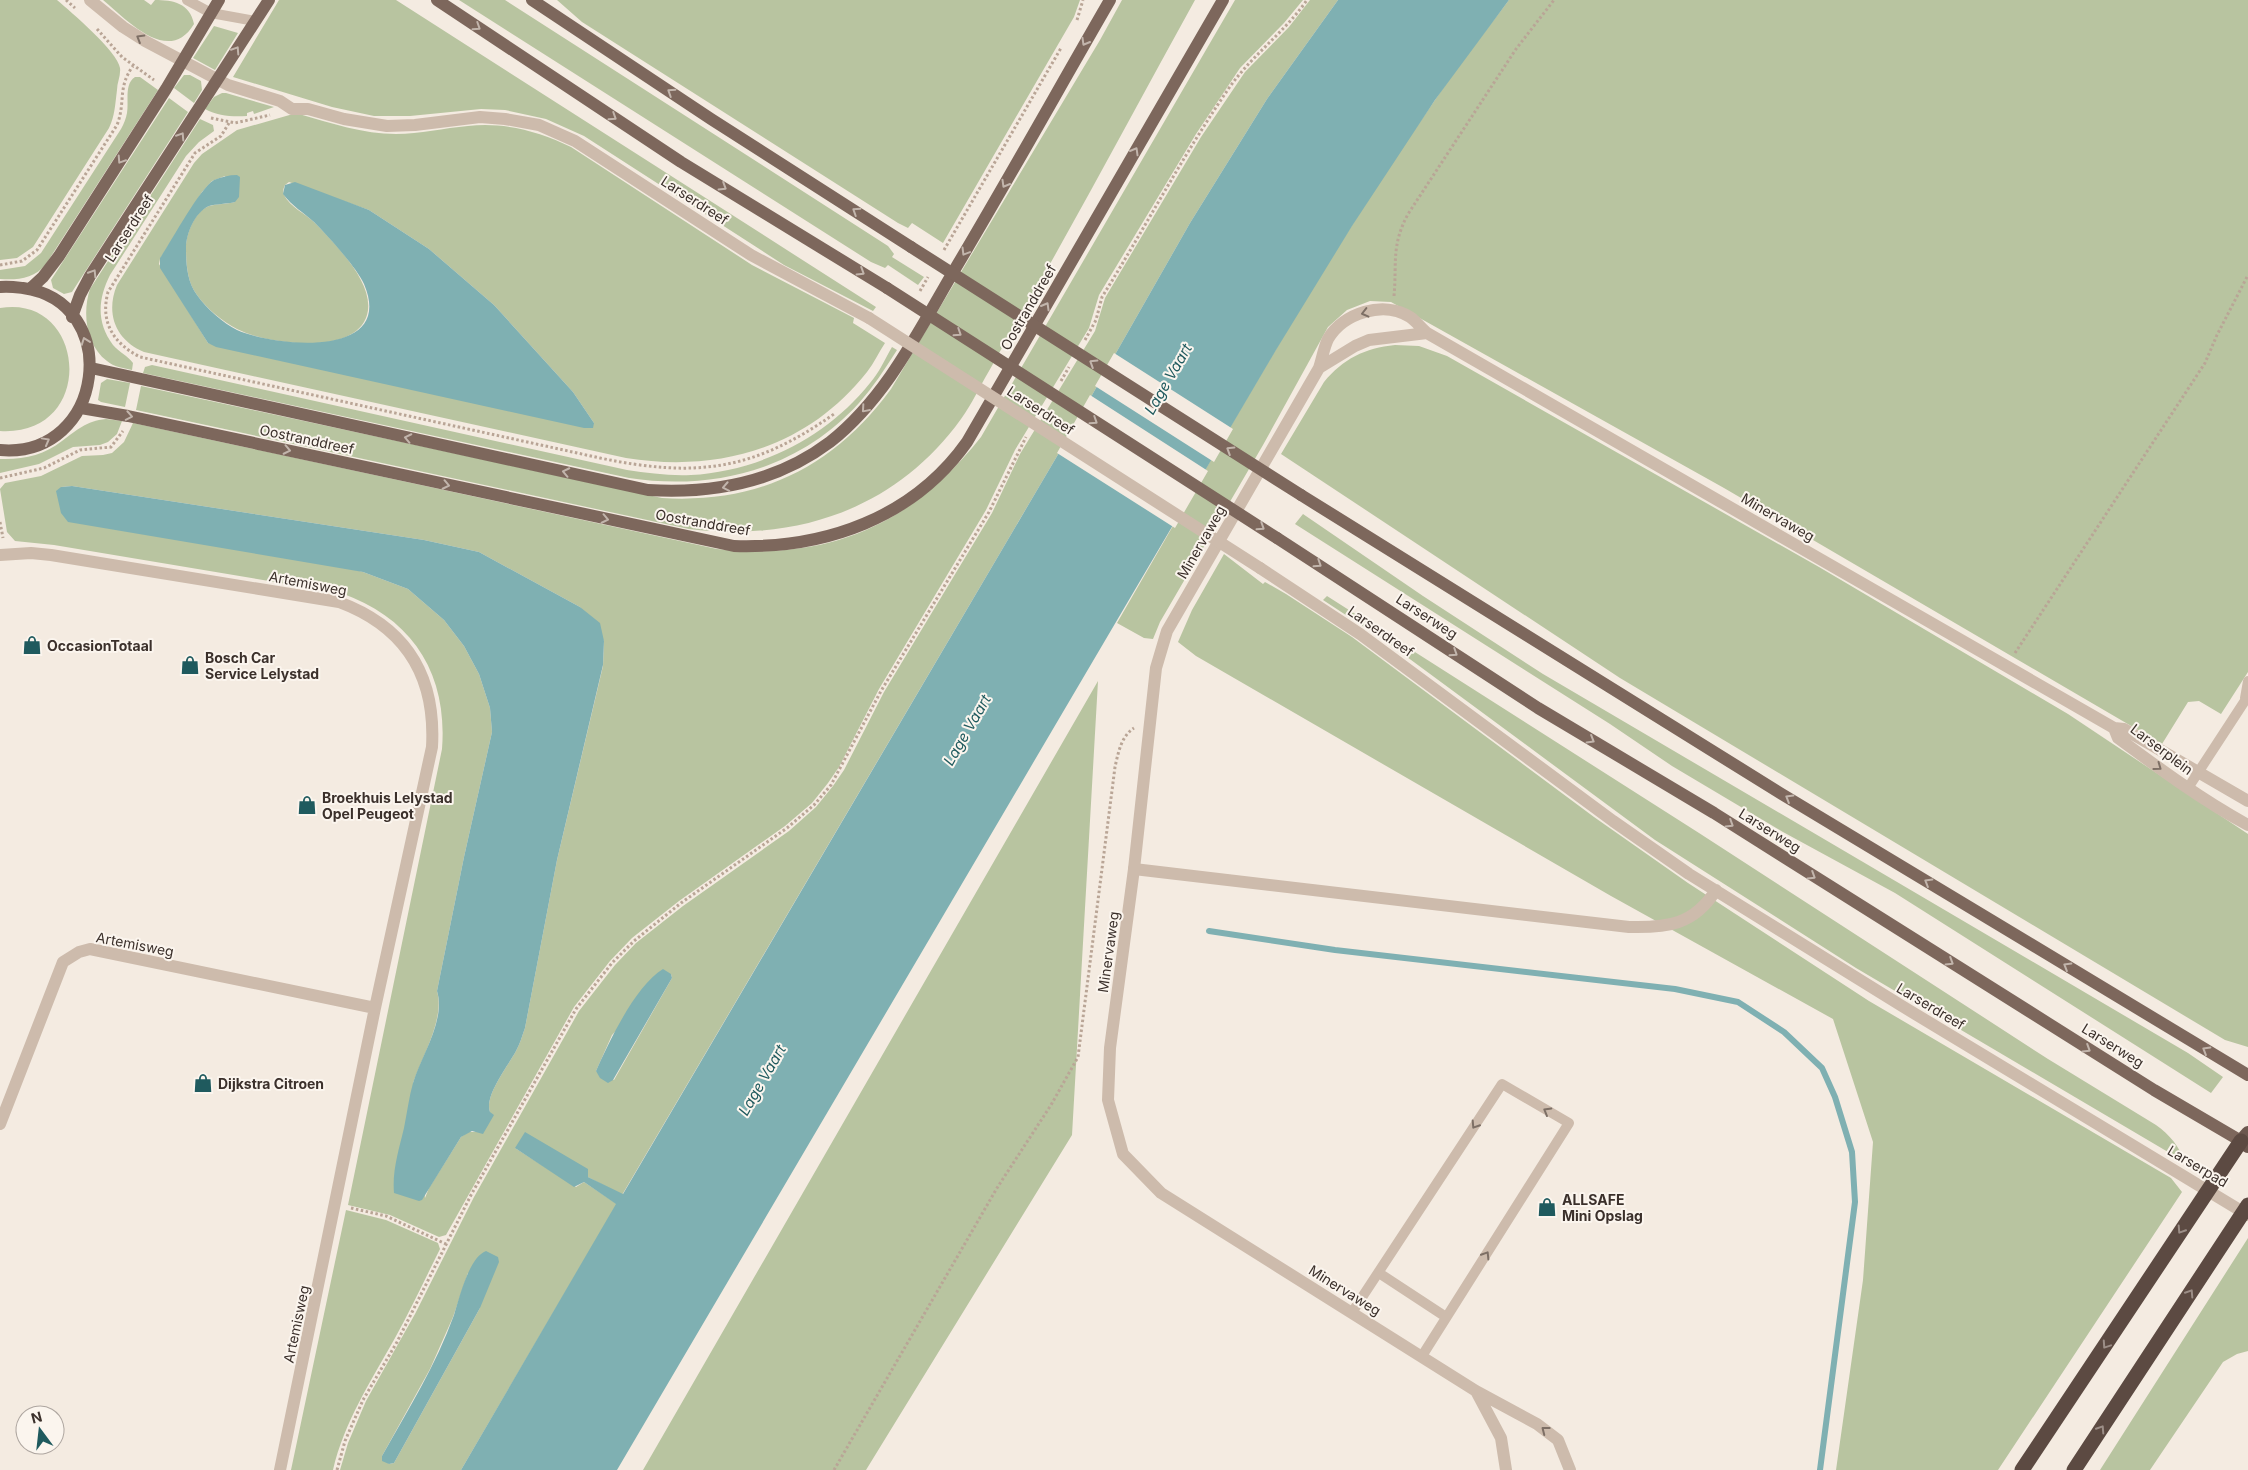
<svg xmlns="http://www.w3.org/2000/svg" width="2248" height="1470" viewBox="0 0 2248 1470" font-family="Inter,sans-serif">
  <rect width="100%" height="100%" fill="#f4ebe1"/>
  <path fill="#b8c4a0" fill-rule="evenodd" d="M0 0H57C71 12 118 52 120 68 121 75 117 83 117 90 115 105 115 115 109 128L33 247 17 258 0 260Z
    M103 0H144L151 5 155 0C173 0 190 3 194 24 169 66 127 20 103 0Z
    M279 0H396L876 307 873 311 784 265 584 136 546 119 505 110 481 109 410 116H374L332 107 233 77Z
    M459 0H505L888 246 894 254 892 257 924 277 918 285 888 265 885 268 871 262Z
    M557 0H1080L1074 17 943 243 912 223 908 228 898 223 582 22Z
    M1122 0H1195C1145 90 1097 181 1046 271 1027 304 1008 337 989 371 980 386 972 404 961 419 896 509 797 542 689 529L136 410 141 386 662 498C759 504 834 467 891 389L1100 40Z
    M1235 0H1303L1284 23 1240 68 1196 134 1099 295 1089 328 1015 450 986 510 879 689 839 767 828 783 812 803 785 826 679 901 632 938 610 961 574 1007 446 1235 439 1237 390 1215 348 1205 442 749C448 673 412 618 341 593L54 545 15 541 7 532 0 489 5 483 41 476 82 456 103 455 112 453 124 442 133 423 717 549C829 561 911 525 981 437ZM72 486 424 540 479 552 580 607 604 641 603 666 557 860 525 1028C522 1036 520 1044 516 1051 508 1066 484 1096 490 1112L480 1132H468L461 1137 429 1188 425 1198 413 1083C422 1057 445 1019 437 991L464 857 492 732 490 708 479 674 464 646 444 620 408 589 363 572 61 487Z
    M1310 0H1338L1267 99 1190 223 1063 446 622 1195 588 1177 586 1174 588 1171 515 1148 576 1187 584 1182 617 1204 461 1470H340L348 1443 366 1401 415 1314 474 1197 579 1011 615 965 636 943 683 906 789 831 816 807 833 786 844 770 884 692 992 513 1020 454 1095 331 1105 298 1201 137 1245 72 1289 27ZM671 974 672 978 614 1080 596 1071 612 1035ZM468 1273 480 1308 394 1463 389 1464 382 1456 430 1369 453 1317Z
    M1509 0H2248V672L2221 714 2199 701 2188 702 2162 744 1724 488 1391 302 1370 301 1347 310 1328 327 1263 445 1160 622 1153 639 1144 638 1117 623C1219 447 1318 268 1435 100 1458 66 1484 33 1509 0Z
    M214 26 238 33 215 70 193 58Z
    M184 75H190L201 81 202 90 194 103 174 88Z
    M135 77H140L158 90 46 264C34 279 18 280 0 279V270L25 266 41 253 121 129C124 124 126 118 127 113 129 101 124 84 135 77Z
    M222 93H226L274 107 254 114 253 111 247 113V116C232 117 218 116 205 109L214 97Z
    M169 98 188 112 72 292 64 294 53 288 51 280Z
    M293 114H299C331 123 363 134 396 134 420 134 444 128 468 126 504 122 538 131 571 147L752 265 854 318 853 323 885 343C879 352 874 363 867 372 807 448 719 473 626 458L144 352C116 340 105 314 117 285L194 163 202 154 237 130ZM225 176 235 202C227 204 217 204 209 206 195 211 186 234 186 247 186 263 187 282 197 295 206 308 223 322 237 329 266 344 355 357 367 315 376 284 335 244 315 223 306 214 290 207 284 195 283 192 283 189 285 185L289 182 369 210 429 249 494 305 573 392 594 423 208 343 159 264 160 259 202 192 212 181Z
    M200 119 213 125 214 131 199 142 186 156 110 275C98 299 96 322 113 345 119 352 128 356 133 363L132 370C123 368 114 367 107 361 86 345 82 313 90 289Z
    M0 308C87 293 98 437 0 431Z
    M1395 345 1419 346 1447 356 1819 567 2068 714 2248 834V1047L2225 1040 1620 678 1281 454 1324 382C1343 359 1365 348 1395 345Z
    M892 347 897 350C885 369 873 387 859 403 799 469 715 491 629 478L143 373 145 367 152 365 627 470C648 473 669 476 691 475 760 471 827 437 870 383 879 373 885 359 892 347Z
    M107 379 130 383 125 407 101 402 98 400 101 383Z
    M106 419 122 421 117 434 108 442 100 445 73 447 39 464 0 473V459C23 460 44 455 62 441 77 430 86 421 106 419Z
    M1303 514 1423 596 1543 674 2188 1053 2223 1077 2211 1093 1895 893 1783 832 1672 766 1610 724 1295 524Z
    M1224 554 1263 584 1265 582 1286 594 1352 637 1594 817 1688 883 1869 1001 2171 1178 2182 1192 1998 1470H1836L1863 1280 1873 1142 1833 1019 1611 896 1196 656 1178 642 1192 610Z
    M1327 596 1699 833 2048 1059 2156 1125C2170 1135 2179 1146 2185 1162L1856 968 1655 840 1384 640 1323 600Z
    M1098 681 1072 1135 866 1470H643Z
    M346 1210 386 1220 438 1243 440 1249C425 1279 411 1309 395 1338 371 1381 344 1422 333 1470H291Z
    M2248 1238V1351L2237 1354 2223 1362 2150 1470H2100Z"/>
  <path fill="#7fb0b2" d="M1338 0H1509L1435 100 1352 226 1276 350 617 1470H461L616 1204 584 1182 574 1187 515 1148 525 1132 588 1169V1177L623 1194 1063 446 1190 223 1267 99Z
    M237 175 240 177 239 197 235 202C227 204 216 204 209 206 195 212 186 234 186 248 186 263 187 282 197 295 206 308 223 323 237 330 275 347 396 359 364 284 357 268 327 235 314 222 304 213 292 206 283 194L285 185 295 182 369 210 429 249 494 305 573 392 594 423 593 428H584L216 347 208 343 160 268V258C171 242 199 189 214 180 221 177 229 175 237 175Z
    M72 486 424 540 479 552 580 607 600 623 604 641 603 665 557 860 525 1028C522 1036 520 1044 516 1051 508 1066 484 1096 490 1112L494 1115 483 1134 472 1131 461 1137 422 1200 419 1201 394 1193C392 1171 399 1149 404 1128 407 1113 409 1097 413 1083 421 1056 446 1020 437 991L464 857 492 732 490 708 479 674 464 646 444 620 408 589 363 572 68 522 61 513 56 491 61 487Z
    M663 969 671 974 672 978 613 1080 608 1083 600 1078 596 1071C609 1042 635 986 663 969Z
    M486 1251 498 1257 499 1262 480 1308 394 1463 389 1464 382 1461V1456C408 1410 436 1365 454 1315 459 1299 469 1257 486 1251Z"/>
  <path fill="#f4ebe1" d="M1114 353 1233 429 1214 462 1095 386Z
    M1090 395 1208 471 1175 528 1057 453Z"/>
  <g fill="none" stroke-linecap="round" stroke-linejoin="round">
    <path stroke="#7fb0b2" stroke-width="6" d="M1209 931 1335 950 1675 989 1738 1002 1784 1032 1822 1068 1835 1097 1852 1152 1855 1202 1820 1470"/>
    <path stroke="#b9a596" stroke-width="3" stroke-dasharray="2.5 2.5" stroke-linecap="butt" d="M66 0 75 8
      M1077 20 1083 0
      M97 29 122 57 154 80
      M211 118 235 123 270 115
      M229 123 221 136 195 153 108 292C100 322 113 343 140 357L600 458C696 478 753 471 834 414
      M944 250 1061 48
      M0 265 22 261 37 250 117 125C126 102 117 88 133 66
      M920 291 928 277
      M1394 296C1397 262 1391 246 1408 214L1516 49 1554 0
      M1085 340 1096 320 1102 297C1145 228 1183 155 1229 88 1252 55 1284 33 1307 0
      M1061 381 1069 367
      M0 478 44 468 80 450 111 447 123 431
      M0 522 3 538
      M2015 653 2205 363 2217 335 2248 275
      M351 1208 386 1216 446 1244
      M337 1470 345 1441 363 1400 397 1342 471 1195 576 1009 612 963 634 941 681 903 787 828 814 805 831 785 881 691 989 512 1026 437
      M834 1470 997 1188 1051 1105 1078 1057 1115 767C1118 754 1121 736 1134 728"/>
    <path stroke="#cdbbac" stroke-width="10" d="M187 0 211 13 255 21
      M2245 698 2248 681
      M2188 788 2248 696
      M1379 1273 1446 1317
      M1353 1311 1502 1084 1569 1123 1422 1356"/>
    <path stroke="#cdbbac" stroke-width="12" d="M90 0 123 27 145 41 228 85 280 101 292 109H308L344 119 387 126 415 125 480 117 505 119 539 125 575 141 751 255 869 318
      M0 555 31 553 51 555 339 602C406 627 436 676 432 747L375 1008 280 1470
      M1260 568 1360 634 1613 821 1689 874 1902 1006 2248 1215
      M1134 869 1629 927C1667 928 1694 925 1716 890
      M0 1124 63 962 79 952 90 949 375 1008"/>
    <path stroke="#cdbbac" stroke-width="12" d="M1319 368 1355 346 1369 340 1427 333
      M2114 728 2118 738C2160 769 2202 800 2248 825
      M1476 1391 1501 1438 1506 1470
      M1570 1470 1558 1440 1537 1424 1476 1391 1161 1193 1123 1154 1108 1100 1110 1048 1134 869 1156 668 1167 631 1319 368C1322 359 1324 347 1328 339 1343 313 1384 300 1410 317 1416 321 1421 328 1427 333L2114 728 2124 729 2248 801"/>
    <path stroke="#7d675c" stroke-width="12" d="M437 0 681 162 887 288
      M532 0 711 119 911 247
      M0 287C8 286 15 287 23 288 124 302 105 459 0 450
      M30 289 43 277 59 256 166 89 219 0
      M72 317 80 295 90 276 269 0
      M91 368 648 490C713 494 777 482 830 442 887 397 919 330 955 269 1008 180 1058 90 1110 0
      M81 408 128 416 734 546C825 549 913 518 967 442L1223 0
      M1301 495 1780 793 2248 1075
      M1277 538 1538 708 1714 813 2154 1090 2241 1141"/>
    <path stroke="#6c584f" stroke-width="14" d="M2248 1133 2241 1141 2248 1146"/>
    <path stroke="#5c4a42" stroke-width="15" d="M2022 1470 2241 1141
      M2074 1470 2248 1205"/>
    <path stroke="#cdbbac" stroke-width="12" d="M869 318 1260 568"/>
    <path stroke="#7d675c" stroke-width="12" d="M911 247 1301 495
      M887 288 1277 538"/>
  </g>
  <defs><path id="oneway-chevron" d="M-2-3.5L2.5 0L-2 3.5" fill="none" stroke-width="1.6" stroke-linecap="round" stroke-linejoin="round" transform="scale(1.25)"/></defs>
  <g stroke="#c2b5ac">
    <use href="#oneway-chevron" transform="translate(477 27) rotate(33)"/>
    <use href="#oneway-chevron" transform="translate(1085 42) rotate(120)"/>
    <use href="#oneway-chevron" transform="translate(236 50) rotate(-57)"/>
    <use href="#oneway-chevron" transform="translate(671 92) rotate(-147)"/>
    <use href="#oneway-chevron" transform="translate(613 117) rotate(33)"/>
    <use href="#oneway-chevron" transform="translate(181 136) rotate(-57)"/>
    <use href="#oneway-chevron" transform="translate(1135 151) rotate(-60)"/>
    <use href="#oneway-chevron" transform="translate(121 160) rotate(123)"/>
    <use href="#oneway-chevron" transform="translate(1005 184) rotate(120)"/>
    <use href="#oneway-chevron" transform="translate(723 187) rotate(32)"/>
    <use href="#oneway-chevron" transform="translate(856 211) rotate(-147)"/>
    <use href="#oneway-chevron" transform="translate(965 252) rotate(121)"/>
    <use href="#oneway-chevron" transform="translate(861 272) rotate(32)"/>
    <use href="#oneway-chevron" transform="translate(93 273) rotate(-58)"/>
    <use href="#oneway-chevron" transform="translate(1046 306) rotate(-60)"/>
    <use href="#oneway-chevron" transform="translate(958 333) rotate(33)"/>
    <use href="#oneway-chevron" transform="translate(85 341) rotate(-110)"/>
    <use href="#oneway-chevron" transform="translate(1093 363) rotate(-148)"/>
    <use href="#oneway-chevron" transform="translate(865 409) rotate(131)"/>
    <use href="#oneway-chevron" transform="translate(129 416) rotate(11)"/>
    <use href="#oneway-chevron" transform="translate(1094 421) rotate(33)"/>
    <use href="#oneway-chevron" transform="translate(408 438) rotate(-168)"/>
    <use href="#oneway-chevron" transform="translate(46 441) rotate(-29)"/>
    <use href="#oneway-chevron" transform="translate(287 450) rotate(12)"/>
    <use href="#oneway-chevron" transform="translate(1230 450) rotate(-148)"/>
    <use href="#oneway-chevron" transform="translate(566 472) rotate(-168)"/>
    <use href="#oneway-chevron" transform="translate(446 485) rotate(12)"/>
    <use href="#oneway-chevron" transform="translate(726 487) rotate(169)"/>
    <use href="#oneway-chevron" transform="translate(605 519) rotate(12)"/>
    <use href="#oneway-chevron" transform="translate(1261 527) rotate(33)"/>
    <use href="#oneway-chevron" transform="translate(1318 564) rotate(33)"/>
    <use href="#oneway-chevron" transform="translate(1454 653) rotate(33)"/>
    <use href="#oneway-chevron" transform="translate(1591 740) rotate(31)"/>
    <use href="#oneway-chevron" transform="translate(1789 798) rotate(-149)"/>
    <use href="#oneway-chevron" transform="translate(1730 824) rotate(32)"/>
    <use href="#oneway-chevron" transform="translate(1812 876) rotate(32)"/>
    <use href="#oneway-chevron" transform="translate(1928 882) rotate(-149)"/>
    <use href="#oneway-chevron" transform="translate(1950 962) rotate(32)"/>
    <use href="#oneway-chevron" transform="translate(2067 966) rotate(-149)"/>
    <use href="#oneway-chevron" transform="translate(2087 1049) rotate(32)"/>
    <use href="#oneway-chevron" transform="translate(2206 1050) rotate(-149)"/>
  </g>
  <g stroke="#7d6f65">
    <use href="#oneway-chevron" transform="translate(140 38) rotate(-149)"/>
    <use href="#oneway-chevron" transform="translate(1365 313) rotate(166)"/>
    <use href="#oneway-chevron" transform="translate(2158 767) rotate(36)"/>
    <use href="#oneway-chevron" transform="translate(1547 1111) rotate(-150)"/>
    <use href="#oneway-chevron" transform="translate(1475 1125) rotate(123)"/>
    <use href="#oneway-chevron" transform="translate(1486 1255) rotate(-58)"/>
    <use href="#oneway-chevron" transform="translate(1545 1430) rotate(-142)"/>
  </g>
  <g stroke="#9c8e87">
    <use href="#oneway-chevron" transform="translate(2181 1230) rotate(123)"/>
    <use href="#oneway-chevron" transform="translate(2190 1293) rotate(-57)"/>
    <use href="#oneway-chevron" transform="translate(2106 1345) rotate(124)"/>
    <use href="#oneway-chevron" transform="translate(2101 1429) rotate(-57)"/>
  </g>
  <defs>
    <g id="shop-bare" transform="scale(1.5)"><path d="M-5-2.5h2.3a2.7 3.5 0 0 1 5.4 0H5L5.5 6h-11ZM-1.5-2.5h3a1.5 2.3 0 0 0-3 0Z" fill="#1f5a5e" stroke="#fbf5ee" stroke-width="2.5" paint-order="stroke"/></g>
  </defs>
  <g fill-rule="evenodd">
    <use href="#shop-bare" x="32" y="645"/>
    <use href="#shop-bare" x="190" y="665"/>
    <use href="#shop-bare" x="307" y="805"/>
    <use href="#shop-bare" x="203" y="1083"/>
    <use href="#shop-bare" x="1547" y="1207"/>
  </g>
  <g text-anchor="middle" dominant-baseline="central" stroke-width="4" stroke-linejoin="round" paint-order="stroke">
    <g font-size="14" fill="#3b302b" stroke="#fbf5ee">
      <text transform="translate(695 200) rotate(33)">Larserdreef</text>
      <text transform="translate(129 228) rotate(-57)">Larserdreef</text>
      <text transform="translate(1028 307) rotate(-60)">Oostranddreef</text>
      <text transform="translate(1041 410) rotate(33)">Larserdreef</text>
      <text transform="translate(307 439) rotate(12)">Oostranddreef</text>
      <text transform="translate(1778 517) rotate(30)">Minervaweg</text>
      <text transform="translate(703 522) rotate(10)">Oostranddreef</text>
      <text transform="translate(1201 542) rotate(-60)">Minervaweg</text>
      <text transform="translate(308 583) rotate(11)">Artemisweg</text>
      <text transform="translate(1427 616) rotate(33)">Larserweg</text>
      <text transform="translate(1381 631) rotate(35)">Larserdreef</text>
      <text transform="translate(2162 749) rotate(37)">Larserplein</text>
      <text transform="translate(1770 830) rotate(32)">Larserweg</text>
      <text transform="translate(135 944) rotate(11)">Artemisweg</text>
      <text transform="translate(1108 952) rotate(-82)">Minervaweg</text>
      <text transform="translate(1931 1006) rotate(31)">Larserdreef</text>
      <text transform="translate(2113 1045) rotate(32)">Larserweg</text>
      <text transform="translate(2198 1166) rotate(31)">Larserpad</text>
      <text transform="translate(1345 1290) rotate(32)">Minervaweg</text>
      <text transform="translate(296 1324) rotate(-78)">Artemisweg</text>
    </g>
    <g font-size="14" font-weight="bold" fill="#3b302b" stroke="#fbf5ee" text-anchor="start">
      <text x="47" y="645">OccasionTotaal</text>
      <text x="205" y="657">Bosch Car<tspan x="205" dy="16">Service Lelystad</tspan></text>
      <text x="322" y="797">Broekhuis Lelystad<tspan x="322" dy="16">Opel Peugeot</tspan></text>
      <text x="218" y="1083">Dijkstra Citroen</text>
      <text x="1562" y="1199">ALLSAFE<tspan x="1562" dy="16">Mini Opslag</tspan></text>
    </g>
    <g font-size="15" font-style="italic" fill="#1f5a5e" stroke="#fbf5ee">
      <text transform="translate(1168 379) rotate(-60)">Lage Vaart</text>
      <text transform="translate(967 730) rotate(-60)">Lage Vaart</text>
      <text transform="translate(762 1080) rotate(-60)">Lage Vaart</text>
    </g>
  </g>
  <g transform="translate(40 1430) rotate(345)"><circle r="24" fill="#fbf5ee" stroke="#aea6a0"/>
  <path d="M0-4L9 19L0 12L-9 19Z" fill="#1f5a5e"/>
  <text y="-8" font-size="14" font-weight="bold" text-anchor="middle" fill="#3b302b">N</text>
  </g>
</svg>
